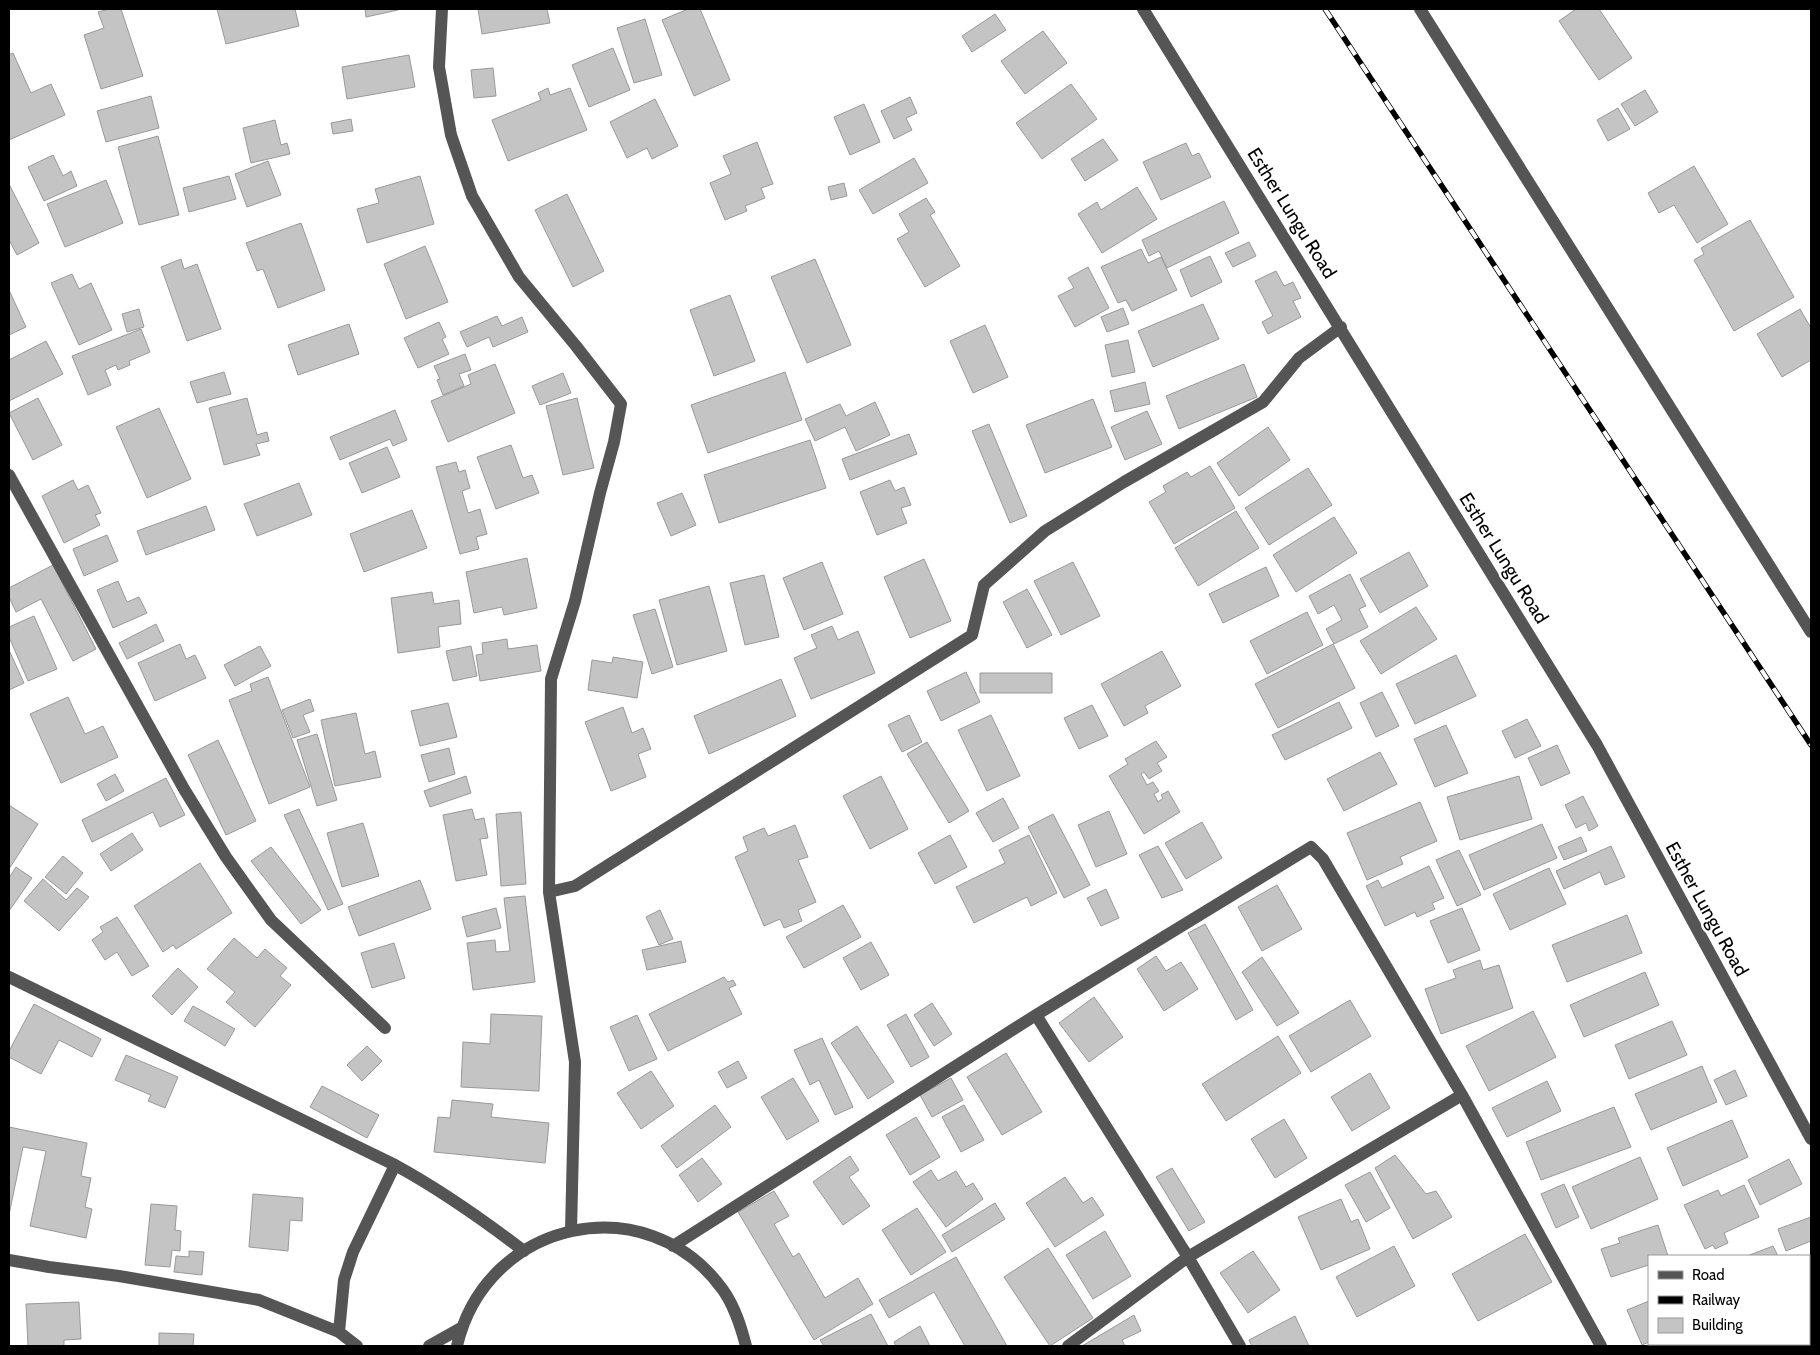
<svg xmlns="http://www.w3.org/2000/svg" width="1820" height="1355" viewBox="0 0 1820 1355" font-family="Cabin,sans-serif">
  <rect width="100%" height="100%" fill="#fff"/>
  <path fill="#c4c4c4" stroke="#999" d="M109 9H121L143 76 101 89 84 35 104 28 98 12Z
    M217 9H295L299 26 226 44Z
    M365 9H398V10L366 17Z
    M478 9H547L550 23 482 34Z
    M688 9H700L730 80 694 96 662 20Z
    M1576 9H1599L1632 58 1599 80 1559 21Z
    M995 14 1006 30 972 52 962 36Z
    M645 19 662 75 634 83 617 28Z
    M1043 31 1067 63 1025 94 1001 61Z
    M613 48 630 90 589 107 572 65Z
    M13 53 31 93 51 84 65 115 9 140V55Z
    M409 55 415 87 347 99 342 67Z
    M493 68 496 96 474 98 471 70Z
    M1071 84 1097 119 1042 159 1016 123Z
    M548 88 550 95 570 88 587 130 508 161 492 120 541 100 538 93Z
    M1645 90 1658 112 1635 126 1621 104Z
    M151 96 159 128 106 142 97 111Z
    M910 97 917 113 906 118 912 130 894 139 881 111Z
    M655 99 678 146 652 159 647 148 627 158 610 122Z
    M864 104 880 142 850 155 834 117Z
    M1618 108 1630 129 1608 141 1597 120Z
    M351 119 353 131 333 134 331 123Z
    M275 120 281 145 287 143 290 154 251 163 243 128Z
    M158 136 179 215 139 225 118 147Z
    M1103 139 1118 160 1085 181 1071 159Z
    M757 142 773 184 761 188 765 198 745 206 747 211 725 220 710 183 731 174 723 156Z
    M1186 143 1192 156 1199 153 1211 177 1161 200 1143 162Z
    M53 155 63 176 71 171 77 186 44 201 28 167Z
    M914 158 928 183 873 214 859 190Z
    M268 161 281 195 247 207 235 174Z
    M1694 166 1728 224 1697 243 1674 205 1659 213 1648 193Z
    M229 176 236 199 189 212 183 188Z
    M420 176 434 224 367 243 357 209 379 203 375 189Z
    M106 180 123 223 65 247 47 204Z
    M844 183 847 196 831 200 828 187Z
    M9 184 39 243 17 255 9 240Z
    M1137 187 1157 219 1102 253 1078 214 1097 202 1101 210Z
    M567 194 604 271 573 287 535 210Z
    M926 198 935 212 930 215 960 266 925 287 897 239 909 232 899 214Z
    M1224 201 1239 233 1167 268 1159 251 1149 256 1142 240Z
    M1750 220 1794 297 1734 331 1694 260 1704 254 1701 248Z
    M301 223 325 290 278 308 263 269 257 271 246 243Z
    M1249 242 1256 256 1233 267 1225 253Z
    M425 246 448 302 406 319 384 264Z
    M1141 249 1148 263 1161 257 1177 290 1132 311 1126 300 1118 303 1101 267Z
    M1210 256 1222 282 1191 297 1180 270Z
    M181 259 184 269 197 264 221 329 187 341 161 267Z
    M815 259 851 345 807 363 771 277Z
    M1088 267 1109 308 1075 327 1058 296 1074 288 1068 278Z
    M1276 271 1284 286 1293 282 1301 298 1293 301 1301 317 1268 334 1262 322 1273 316 1255 281Z
    M72 274 79 289 91 283 112 330 79 345 51 283Z
    M9 290 26 327 9 335Z
    M730 295 755 361 714 376 690 310Z
    M1203 304 1219 339 1153 367 1138 331Z
    M1123 308 1129 324 1107 332 1101 317Z
    M139 309 144 327 127 332 122 314Z
    M1800 309 1811 328V360L1782 377 1757 334Z
    M497 316 502 326 522 317 528 332 493 347 489 337 467 347 460 332Z
    M439 322 446 337 442 339 449 354 418 368 404 338Z
    M349 324 359 354 298 375 288 345Z
    M985 325 1008 377 973 393 950 341Z
    M141 329 150 352 129 361 130 365 118 370 116 365 105 370 111 385 88 395 72 356Z
    M1128 340 1135 372 1112 377 1105 345Z
    M46 341 63 374 9 401V360Z
    M465 354 471 370 459 374 464 386 443 395 437 380 440 379 434 366Z
    M495 364 515 413 448 442 431 401 471 384 468 375Z
    M1244 364 1257 397 1179 429 1166 396Z
    M224 372 231 394 197 403 190 382Z
    M785 372 802 420 708 453 691 405Z
    M563 373 571 393 540 405 532 386Z
    M1145 382 1150 404 1115 412 1110 391Z
    M38 398 62 445 33 460 9 413Z
    M247 398 257 435 267 432 269 441 256 444 260 455 224 465 209 408Z
    M577 398 594 468 563 475 546 406Z
    M1093 399 1112 447 1045 473 1026 425Z
    M875 402 890 435 856 451 845 427 815 441 805 419 840 404 846 416Z
    M159 408 191 479 147 498 116 427Z
    M395 410 407 440 393 446 390 439 340 460 330 437Z
    M1147 411 1162 444 1125 460 1111 427Z
    M989 424 1027 516 1010 523 972 431Z
    M1268 427 1290 460 1239 496 1217 463Z
    M909 434 917 454 850 480 842 459Z
    M810 440 826 488 719 523 704 475Z
    M511 445 523 478 532 475 539 493 496 509 477 457Z
    M387 447 400 477 362 493 349 463Z
    M456 462 459 472 465 470 470 488 462 491 468 513 480 509 487 534 476 537 479 549 460 554 436 467Z
    M1210 466 1235 508 1174 544 1149 502 1166 492 1163 486 1187 472 1191 477Z
    M1308 468 1332 505 1269 545 1245 508Z
    M73 480 78 490 88 485 101 513 95 515 100 525 64 543 42 496Z
    M890 480 895 491 904 487 911 505 901 508 907 523 877 535 860 492Z
    M299 483 312 515 257 536 244 504Z
    M682 493 696 525 671 536 657 503Z
    M206 506 215 530 146 555 137 531Z
    M412 510 427 548 364 572 350 534Z
    M1236 511 1259 548 1198 586 1175 548Z
    M1334 517 1357 553 1296 592 1273 555Z
    M107 535 118 561 84 576 73 549Z
    M1409 552 1428 586 1380 613 1360 579Z
    M527 558 537 608 504 615 502 607 474 613 466 572Z
    M924 559 951 621 910 638 884 577Z
    M822 562 843 614 804 630 783 578Z
    M1073 562 1100 616 1061 635 1034 581Z
    M53 565 96 649 73 661 41 599 16 612 9 597V588Z
    M1266 567 1279 596 1223 623 1209 594Z
    M1350 574 1366 606 1359 609 1368 627 1334 644 1326 629 1342 620 1334 605 1318 614 1309 596Z
    M764 575 779 637 745 645 730 583Z
    M118 581 127 602 139 597 147 613 113 628 97 590Z
    M709 586 727 651 677 665 659 600Z
    M1027 589 1052 635 1027 648 1003 602Z
    M432 592 434 604 459 600 461 624 438 627 440 647 398 653 391 598Z
    M1416 607 1437 639 1381 674 1360 641Z
    M655 609 673 667 652 674 633 615Z
    M1307 612 1323 645 1267 674 1250 641Z
    M34 616 57 669 28 681 9 637V627Z
    M156 624 164 641 127 659 119 643Z
    M832 626 838 640 858 631 875 673 811 699 794 658 817 648 811 635Z
    M507 639 508 649 537 645 541 671 480 681 476 655 483 654 482 643Z
    M180 644 186 659 195 655 206 678 155 701 138 663Z
    M1333 644 1355 688 1278 728 1255 684Z
    M260 646 271 666 235 686 224 665Z
    M471 646 477 676 453 681 446 651Z
    M9 650 24 683 9 690Z
    M1162 651 1181 686 1145 706 1148 713 1124 726 1101 684Z
    M1456 655 1476 696 1415 724 1396 684Z
    M613 657 643 662 637 698 588 690 592 660 612 663Z
    M966 672 980 702 941 721 927 691Z
    M980 673H1052V693H980Z
    M268 677 310 787 269 804 229 700 252 691 250 684Z
    M781 679 796 716 709 754 694 716Z
    M1382 692 1399 726 1376 737 1360 703Z
    M68 697 85 734 103 726 118 757 61 783 30 714Z
    M310 699 314 711 303 715 310 732 293 738 282 710Z
    M1339 702 1352 728 1285 760 1272 735Z
    M448 703 457 737 420 746 411 711Z
    M1092 705 1108 736 1079 749 1064 718Z
    M623 707 632 733 643 728 651 749 638 754 646 777 611 791 585 722Z
    M356 713 365 754 375 751 381 777 335 786 321 720Z
    M909 715 922 742 902 752 888 725Z
    M991 715 1020 776 987 791 958 730Z
    M1527 719 1541 746 1515 758 1502 731Z
    M1446 725 1468 773 1435 787 1414 739Z
    M317 734 337 800 317 806 297 740Z
    M218 740 256 821 226 835 188 755Z
    M1156 741 1167 757 1157 763 1162 771 1149 779 1144 772 1141 774 1147 785 1153 782 1159 791 1154 794 1158 802 1163 798 1161 795 1168 791 1180 812 1144 834 1109 776 1128 764 1125 759Z
    M927 742 969 811 949 823 907 754Z
    M1557 745 1570 773 1541 786 1528 758Z
    M449 748 455 774 429 782 421 755Z
    M1380 752 1397 784 1344 811 1327 779Z
    M115 774 124 791 106 801 97 784Z
    M466 776 471 793 430 807 424 791Z
    M881 776 908 829 870 849 843 796Z
    M1519 776 1532 819 1460 840 1447 797Z
    M166 778 185 815 160 827 153 812 92 842 82 820Z
    M1583 796 1598 826 1589 831 1586 823 1576 828 1565 805Z
    M1003 798 1019 828 993 842 976 813Z
    M1420 802 1437 841 1400 857 1403 864 1367 880 1347 833Z
    M9 805 38 824 9 869Z
    M299 809 343 904 328 910 284 815Z
    M472 809 475 820 484 818 488 838 480 839 487 875 456 881 443 815Z
    M1109 811 1127 854 1096 867 1078 825Z
    M521 812 526 884 501 886 496 814Z
    M1053 814 1090 885 1064 898 1028 827Z
    M1202 822 1222 858 1186 879 1165 843Z
    M363 823 379 876 342 887 327 833Z
    M1542 824 1557 858 1484 890 1469 855Z
    M795 825 808 857 798 860 816 902 798 910 802 921 784 928 780 919 764 926 735 857 748 851 743 837 764 828 768 836Z
    M132 833 143 850 111 871 100 854Z
    M950 835 967 867 935 884 918 853Z
    M1029 835 1057 893 1031 906 1027 897 974 923 956 887 1005 863 999 850Z
    M1581 837 1587 851 1564 860 1558 847Z
    M1158 846 1183 890 1162 898 1139 855Z
    M1611 846 1625 877 1605 885 1600 872 1564 889 1556 871Z
    M271 847 321 910 301 924 251 861Z
    M1459 850 1481 895 1457 906 1436 860Z
    M63 856 83 873 66 894 45 877Z
    M200 863 232 913 176 949 173 945 163 952 134 906Z
    M1429 866 1444 898 1432 903 1435 909 1417 917 1415 912 1385 926 1366 886 1378 880 1382 888Z
    M16 867 32 878 9 911V878Z
    M1549 868 1566 904 1510 930 1493 894Z
    M43 879 66 900 77 888 89 897 59 931 24 901Z
    M420 880 431 909 359 936 348 907Z
    M1277 885 1302 929 1262 951 1238 907Z
    M1106 889 1119 918 1101 926 1087 898Z
    M525 896 535 982 473 990 467 943 495 940 496 952 510 951 504 898Z
    M843 905 861 937 804 968 786 937Z
    M496 908 501 928 467 937 462 917Z
    M1462 908 1480 950 1448 963 1430 921Z
    M660 910 673 939 659 945 646 917Z
    M1627 915 1642 953 1567 982 1552 945Z
    M117 917 149 966 132 976 117 952 105 960 92 940 103 932 100 927Z
    M1205 924 1253 1010 1236 1020 1188 933Z
    M234 938 257 958 265 949 287 968 280 976 291 985 255 1027 226 1002 235 992 207 969Z
    M681 941 686 962 647 970 642 950Z
    M871 942 889 975 861 990 843 958Z
    M394 943 405 978 372 988 361 953Z
    M1156 956 1166 971 1181 962 1198 989 1164 1011 1137 969Z
    M1262 957 1299 1013 1277 1026 1242 972Z
    M1480 960 1483 970 1499 965 1513 1008 1441 1034 1425 989 1456 978 1453 970Z
    M178 968 198 987 172 1015 152 996Z
    M1645 972 1659 1005 1584 1037 1570 1005Z
    M724 977 728 982 733 980 736 985 729 988 742 1014 668 1051 649 1014Z
    M1094 997 1123 1037 1089 1062 1059 1023Z
    M1350 1000 1371 1036 1311 1072 1289 1036Z
    M932 1003 952 1034 934 1046 914 1015Z
    M34 1004 101 1039 92 1057 59 1040 41 1074 9 1057V1051Z
    M193 1006 235 1029 225 1046 184 1021Z
    M1533 1011 1556 1057 1489 1091 1466 1046Z
    M491 1014 542 1016 539 1091 461 1087 463 1042 490 1044Z
    M906 1014 929 1057 911 1067 887 1025Z
    M637 1015 657 1059 629 1071 610 1027Z
    M1672 1021 1687 1055 1629 1079 1615 1045Z
    M857 1026 894 1082 868 1099 831 1043Z
    M1278 1036 1301 1073 1226 1121 1202 1084Z
    M822 1038 853 1107 835 1115 819 1080 810 1085 794 1050Z
    M367 1046 382 1061 362 1081 347 1065Z
    M1006 1053 1042 1112 1002 1135 967 1077Z
    M126 1055 178 1077 165 1108 148 1101 151 1095 115 1080Z
    M738 1061 747 1078 727 1088 718 1072Z
    M1702 1066 1717 1102 1651 1130 1635 1094Z
    M1735 1070 1747 1096 1726 1105 1714 1080Z
    M651 1071 674 1106 641 1129 617 1093Z
    M1370 1073 1390 1108 1352 1131 1331 1097Z
    M793 1078 819 1121 787 1140 761 1097Z
    M951 1078 963 1100 932 1117 920 1095Z
    M1547 1081 1561 1111 1507 1137 1492 1108Z
    M322 1086 379 1115 367 1138 310 1107Z
    M452 1100 493 1104 491 1117 549 1123 545 1163 434 1152 438 1117 450 1118Z
    M715 1105 731 1127 677 1168 661 1146Z
    M964 1105 984 1140 961 1152 942 1117Z
    M1614 1107 1631 1147 1541 1180 1526 1142Z
    M916 1117 940 1157 910 1175 886 1135Z
    M1284 1119 1307 1158 1275 1178 1251 1139Z
    M1732 1120 1748 1157 1683 1186 1667 1148Z
    M9 1127 87 1143 81 1176 91 1178 85 1207 92 1209 86 1238 30 1226 46 1151 23 1147 9 1215Z
    M1395 1155 1426 1194 1436 1191 1452 1217 1413 1239 1375 1168Z
    M850 1156 859 1170 849 1177 870 1206 843 1225 813 1182Z
    M1640 1157 1658 1199 1591 1229 1572 1187Z
    M702 1158 722 1184 698 1202 679 1175Z
    M1789 1159 1802 1184 1760 1205 1748 1180Z
    M1172 1168 1205 1222 1189 1231 1156 1177Z
    M931 1170 938 1181 956 1171 966 1187 973 1183 983 1199 946 1227 913 1182Z
    M1370 1172 1390 1208 1366 1222 1345 1185Z
    M1065 1177 1083 1203 1092 1197 1104 1215 1055 1247 1026 1203Z
    M1564 1184 1579 1217 1556 1228 1541 1194Z
    M1744 1185 1759 1217 1724 1233 1728 1243 1715 1249 1713 1245 1705 1249 1684 1205 1718 1190 1721 1196Z
    M774 1191 789 1216 774 1224 793 1257 799 1253 825 1298 858 1278 873 1304 814 1340 738 1212Z
    M253 1194 303 1198 302 1221 290 1220 288 1251 249 1247Z
    M1341 1199 1351 1222 1358 1219 1370 1249 1321 1270 1298 1217Z
    M995 1203 1005 1219 952 1252 942 1235Z
    M151 1204 177 1206 175 1230 181 1231 180 1251 172 1250 170 1267 145 1265Z
    M917 1208 946 1252 911 1275 882 1230Z
    M1811 1217V1241L1786 1251 1778 1229Z
    M1658 1225 1668 1256H1649V1265L1611 1277 1601 1249 1620 1243 1618 1238Z
    M1105 1231 1131 1276 1093 1299 1066 1255Z
    M1525 1234 1552 1282 1478 1321 1452 1274Z
    M1394 1246 1415 1286 1357 1317 1336 1277Z
    M1773 1246 1778 1256H1747Z
    M1048 1248 1093 1318 1050 1346 1004 1277Z
    M189 1251 204 1252 202 1275 174 1272 176 1256 189 1257Z
    M1253 1251 1280 1290 1248 1313 1220 1273Z
    M956 1257 1007 1346H965L934 1292 889 1318 879 1300Z
    M1649 1301V1342L1642 1345 1627 1310Z
    M79 1302 81 1339 64 1340V1346H28L26 1304Z
    M1811 1302V1343L1803 1346H1752L1751 1344H1809V1303Z
    M871 1314 888 1346H824L820 1340Z
    M1134 1315 1141 1331 1122 1340 1125 1346H1082Z
    M1295 1316 1309 1346H1252L1249 1340Z
    M920 1326 930 1346H896L894 1342Z
    M159 1333 194 1334 193 1346H159Z
    M1690 1344H1727L1728 1346H1685Z"/>
  <g fill="none" stroke-linecap="round" stroke-linejoin="round">
    <path stroke="#555" stroke-width="12" d="M442 9 439 67 451 135 472 196 519 277 576 346 621 404 614 442 600 493 575 601 551 679 549 892 575 1062 571 1231
      M1143 9 1597 745 1811 1139
      M1420 9 1811 632
      M9 475 184 789 226 857 271 920 385 1028
      M549 892 575 886 972 635 984 585 1045 531 1124 482 1263 402 1299 358 1341 327
      M9 977 395 1165C441 1190 482 1219 524 1251
      M1036 1015 1188 1257 1240 1346
      M673 1246 1036 1015 1311 847 1323 859 1462 1095 1601 1346
      M9 1260 49 1267 119 1276 259 1300 339 1332 357 1346
      M339 1332 344 1280 353 1252 395 1165
      M429 1346 461 1328
      M457 1346C486 1220 647 1184 723 1290 735 1307 741 1327 746 1346
      M1068 1346 1188 1257 1462 1095"/>
    <g stroke="#000" stroke-width="5.5">
      <path id="rail" d="M1325 9 1811 745"/>
    </g>
    <use href="#rail" stroke="#fff" stroke-width="4" stroke-dasharray="11" stroke-linecap="butt"/>
  </g>
  <g text-anchor="middle" dominant-baseline="central" stroke-width="5" stroke-linejoin="round" paint-order="stroke">
    <g font-size="19" fill="#000" stroke="#fff">
      <text transform="translate(1292 213) rotate(58)">Esther Lungu Road</text>
      <text transform="translate(1504 558) rotate(58)">Esther Lungu Road</text>
      <text transform="translate(1707 909) rotate(61)">Esther Lungu Road</text>
    </g>
  </g>
  <rect width="1820" height="1355" fill="none" stroke="#000000" stroke-width="20"/>
  <rect x="1648" y="1255" width="162" height="90" fill="#ffffff" stroke="#999999"/>
  <rect x="1658" y="1271" width="25" height="8" fill="#555555" stroke="#999999"/>
  <text x="1692" y="1280" font-size="15" fill="#000000">Road</text>
  <rect x="1658" y="1296" width="25" height="8" fill="#000000" stroke="#999999"/>
  <text x="1692" y="1305" font-size="15" fill="#000000">Railway</text>
  <rect x="1658" y="1318" width="25" height="15" fill="#c4c4c4" stroke="#999999"/>
  <text x="1692" y="1330" font-size="15" fill="#000000">Building</text>
</svg>
